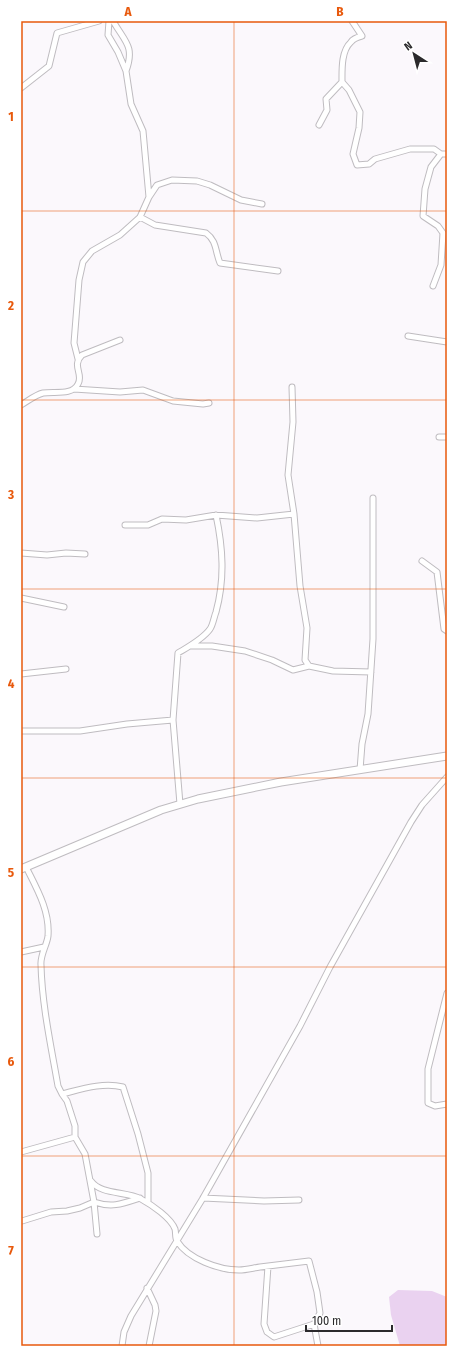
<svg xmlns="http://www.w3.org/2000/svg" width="468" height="1367" viewBox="0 0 468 1367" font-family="'Fira Sans Condensed',sans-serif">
  <rect width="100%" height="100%" fill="#fbf8fc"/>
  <path fill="#ead2f0" d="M398 1290 432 1291 447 1297V1346H400L391 1315 389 1297Z"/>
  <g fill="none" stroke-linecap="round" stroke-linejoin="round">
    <g stroke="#bfbcc0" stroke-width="7">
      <path id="minor" d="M113 21C125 42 135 46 126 71
        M342 82C342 70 341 51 351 42 353 39 358 37 362 36L352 21
        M21 88 49 66 57 33 99 21
        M319 125 327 110 326 99 342 82 349 90 360 112 359 128 353 154 357 165 369 164 375 159 410 149H434L441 154H447
        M149 197 157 185 172 180 197 181 210 185 241 200 262 204
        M140 217 155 225 206 233C217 241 215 251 220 263L278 271
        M433 286 441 265 443 233 438 226 423 216 425 189 431 167 441 154
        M408 336 447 342
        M78 359 74 343 79 280 83 262 92 251 120 235 140 217 149 197 143 131 131 104 126 71 118 52 108 35 109 21
        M292 387 293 422 288 475 294 514 300 586 307 628 305 660 309 666 333 671 371 672
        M74 389 120 392 143 390 173 401 203 404 209 403
        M21 405C28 401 35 395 43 393 54 391 72 396 78 384 84 374 71 366 82 355L120 340
        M439 437H447
        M125 525H148L162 519 186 520 216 515 257 518 294 514
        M21 553 47 555 66 553 85 554
        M422 561 437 572 444 629 447 631
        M21 598 64 607
        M190 646H212L245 651 272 660 293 670 309 666
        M21 674 66 669
        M21 731H80L127 724 173 720
        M360 770 362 744 368 714 373 639V498
        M180 804 173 720 178 653C188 647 203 639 210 629 213 625 214 617 216 612 225 579 223 548 216 515
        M26 867C37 889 50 911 48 936 47 945 40 955 41 965 42 1005 51 1046 58 1086L62 1094 67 1101 75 1126V1137L85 1154 94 1202C112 1208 122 1204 140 1198
        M21 952 44 947
        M447 993 428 1069V1103L435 1106 447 1104
        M62 1094C82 1089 103 1082 123 1087L138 1134 148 1173V1203
        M21 1152 75 1137
        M91 1181C101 1195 126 1191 141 1199 152 1205 171 1218 175 1229 176 1233 175 1238 177 1241 188 1259 219 1270 239 1270 246 1270 253 1268 260 1267 276 1265 292 1263 309 1261L317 1292 320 1313 314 1324
        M203 1198 264 1201 299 1200
        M22 1221 51 1212 67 1211 80 1208 94 1202 97 1234
        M268 1266 264 1324 267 1332 274 1337 314 1324 318 1346
        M147 1288 155 1305 156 1311 149 1346
        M122 1346 124 1332 131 1316 203 1198 300 1026 330 967 411 822 422 805 447 777"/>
    </g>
    <g stroke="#bfbcc0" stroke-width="9">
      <path id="secondary" d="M21 869 161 810 198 799 281 782 447 756"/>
    </g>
    <use href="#minor" stroke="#fff" stroke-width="5"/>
    <use href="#secondary" stroke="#fff" stroke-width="7"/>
  </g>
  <path fill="none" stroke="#e8590c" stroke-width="1" stroke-opacity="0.55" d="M234 21V1346M21 211H447M21 400H447M21 589H447M21 778H447M21 967H447M21 1156H447"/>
  <rect width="468" height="1367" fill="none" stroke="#ffffff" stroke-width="44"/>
  <g transform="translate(414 54) rotate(324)" stroke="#ffffff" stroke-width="3" paint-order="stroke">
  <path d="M0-3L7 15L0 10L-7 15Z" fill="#2b2a2c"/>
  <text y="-6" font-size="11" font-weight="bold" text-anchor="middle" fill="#2b2a2c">N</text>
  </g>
  <path d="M306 1325v6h86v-6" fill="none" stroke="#2b2a2c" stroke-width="2"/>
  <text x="312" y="1325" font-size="12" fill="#2b2a2c" stroke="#ffffff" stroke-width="3" paint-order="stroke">100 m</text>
  <rect x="22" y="22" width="424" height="1323" fill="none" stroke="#e8590c" stroke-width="1.5"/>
  <g font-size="13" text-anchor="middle" font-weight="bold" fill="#e8590c">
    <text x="128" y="16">A</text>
    <text x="340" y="16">B</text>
    <text x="11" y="121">1</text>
    <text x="11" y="310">2</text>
    <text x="11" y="499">3</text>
    <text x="11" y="688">4</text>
    <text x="11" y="877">5</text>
    <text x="11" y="1066">6</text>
    <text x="11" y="1255">7</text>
  </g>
</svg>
